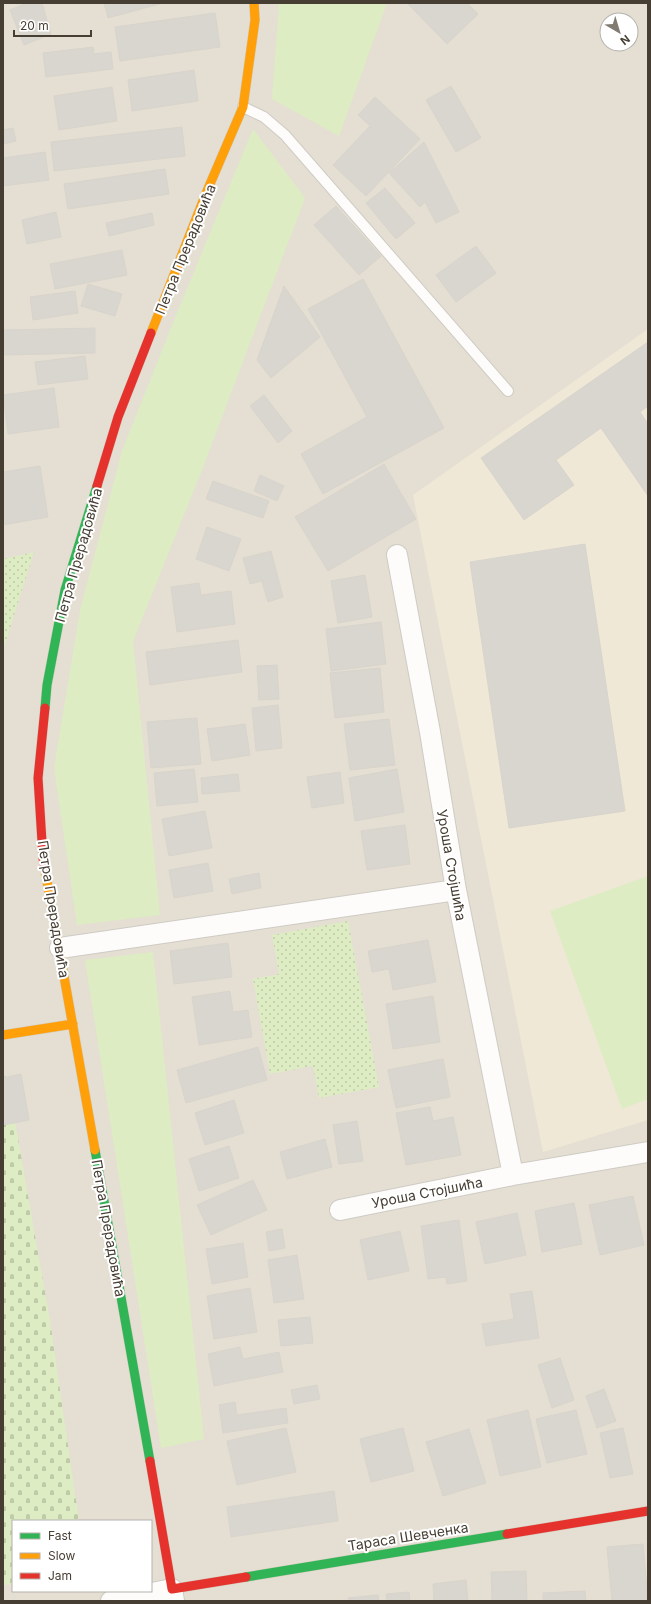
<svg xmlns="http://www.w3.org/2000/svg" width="651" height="1604" viewBox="0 0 651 1604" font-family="Inter,sans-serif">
  <defs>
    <pattern id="cemetery-stones" width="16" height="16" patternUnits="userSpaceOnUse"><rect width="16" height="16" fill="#ddecc3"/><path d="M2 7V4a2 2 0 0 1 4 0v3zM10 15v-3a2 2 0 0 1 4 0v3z" fill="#bfcba8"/></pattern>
    <pattern id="garden-dots" width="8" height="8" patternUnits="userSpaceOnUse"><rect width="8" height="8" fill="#ddecc3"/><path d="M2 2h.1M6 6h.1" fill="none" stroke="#bfcba8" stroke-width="1.8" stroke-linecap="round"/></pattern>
  </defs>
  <rect width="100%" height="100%" fill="#f0ede6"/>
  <path fill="#e5dfd3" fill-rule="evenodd" d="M3 3H648V1601H3ZM607 20H631V44H607ZM13 1521H151V1591H13Z"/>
  <path fill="#efe8d7" d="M648 329V1120L543 1152 413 495Z"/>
  <path fill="url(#cemetery-stones)" d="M7 1076 50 1321 79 1521H13V1584L3 1585V1077Z"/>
  <path fill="#ddecc3" d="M279 3H387L339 136 272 99Z
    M253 129 305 198 200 475 133 641 160 915 77 925 54 768 80 610 122 451 177 313Z
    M648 876V1099L622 1109 550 911Z
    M153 952 204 1439 161 1448 85 960Z"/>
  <path fill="url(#garden-dots)" d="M34 552 3 650V559Z
    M348 921 379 1087 319 1098 313 1066 270 1074 253 979 279 974 272 935Z"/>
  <path fill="#d9d6cf" stroke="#d8d4cc" d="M27 3H42L51 34 24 45 10 10Z
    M104 3H163L108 18Z
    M407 3H467L478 14 447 44Z
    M215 13 220 47 120 61 115 27Z
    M93 47 94 54 111 52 113 69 46 77 43 53Z
    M194 70 198 101 132 111 128 80Z
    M451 86 481 138 456 152 426 100Z
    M112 87 117 121 59 130 54 96Z
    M375 97 420 139 366 196 333 165 370 126 358 115Z
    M182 127 185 156 54 171 51 142Z
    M13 128 16 141 3 144V130Z
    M424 142 459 212 436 223 425 202 420 207 389 173Z
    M45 152 49 180 3 186V158Z
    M165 169 169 194 68 209 64 184Z
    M385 188 415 223 396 239 366 203Z
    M336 206 381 256 359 275 314 225Z
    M56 212 61 237 27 244 22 220Z
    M152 213 154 225 109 236 106 223Z
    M476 246 496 273 456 302 436 275Z
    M122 250 127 275 55 289 50 264Z
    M363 279 444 428 323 494 301 454 367 417 308 309Z
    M88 284 122 294 115 316 81 306Z
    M284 286 320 337 271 378 257 360Z
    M75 291 78 313 33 320 30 297Z
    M95 328V353L3 355V330Z
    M648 342V406L640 412 648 424V496L601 428 556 460 574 485 524 520 481 458Z
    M85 356 88 379 38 385 35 362Z
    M54 388 59 427 8 434 3 395Z
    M264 395 292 431 278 443 250 406Z
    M384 464 416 519 328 571 295 517Z
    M40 466 48 517 3 525V472Z
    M260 475 284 486 277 501 254 491Z
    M213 481 269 501 263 518 206 499Z
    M207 527 241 539 229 571 196 559Z
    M585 544 625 811 509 828 470 562Z
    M271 551 283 597 268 602 262 581 250 584 243 558Z
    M365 575 372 617 338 623 331 581Z
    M199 583 201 595 231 591 235 624 177 632 171 587Z
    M381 622 386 664 331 671 326 629Z
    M238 640 242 672 150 685 146 652Z
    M277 665 279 699 259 700 257 666Z
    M380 668 384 712 335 718 330 673Z
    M278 705 282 748 256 751 252 708Z
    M197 718 201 764 151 768 147 722Z
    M389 719 395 765 350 770 344 724Z
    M245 724 250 755 212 761 207 729Z
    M194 769 198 802 157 806 154 773Z
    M397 769 404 812 355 821 349 778Z
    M340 772 344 803 312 808 307 777Z
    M238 774 240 791 202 794 201 778Z
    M205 811 212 848 169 856 162 819Z
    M405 825 410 864 367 870 361 831Z
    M208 863 213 891 174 898 169 870Z
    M259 873 261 888 232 894 229 879Z
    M428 940 436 982 393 990 389 969 372 972 368 951Z
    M228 943 232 977 174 984 170 951Z
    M230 991 233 1012 248 1010 252 1037 199 1045 192 997Z
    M433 996 440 1042 393 1049 386 1004Z
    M258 1047 267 1080 186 1103 177 1070Z
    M443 1059 450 1097 396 1108 388 1070Z
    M21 1074 29 1120 3 1125V1078Z
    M234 1100 244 1133 205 1145 195 1113Z
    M430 1107 433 1121 453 1117 461 1155 406 1165 396 1113Z
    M357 1121 363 1161 339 1164 333 1125Z
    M325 1139 332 1167 287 1179 280 1152Z
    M229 1146 239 1178 199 1191 189 1159Z
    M253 1180 267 1210 211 1235 197 1205Z
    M633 1196 644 1245 600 1255 589 1205Z
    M574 1203 582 1244 542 1252 535 1211Z
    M517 1213 526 1255 485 1264 476 1222Z
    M459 1220 467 1281 447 1284 446 1277 428 1279 421 1226Z
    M282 1229 285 1248 269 1251 266 1232Z
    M400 1231 409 1271 368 1280 360 1240Z
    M243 1243 248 1277 212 1284 206 1249Z
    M297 1255 304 1299 274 1303 268 1260Z
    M250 1288 257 1332 214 1339 207 1296Z
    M532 1291 539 1338 486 1346 482 1324 514 1319 510 1294Z
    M310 1317 313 1343 281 1346 278 1320Z
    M240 1347 243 1359 279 1352 283 1372 214 1386 208 1354Z
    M560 1358 574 1400 552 1408 538 1365Z
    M317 1385 320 1399 294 1404 291 1390Z
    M604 1389 616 1421 597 1428 586 1396Z
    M235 1402 237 1415 286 1408 288 1423 223 1433 219 1405Z
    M528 1410 541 1467 500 1476 487 1420Z
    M576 1410 587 1454 547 1463 536 1419Z
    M286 1428 296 1472 237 1485 227 1441Z
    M403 1428 414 1471 371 1482 360 1439Z
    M623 1428 633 1474 610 1478 600 1433Z
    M469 1429 486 1483 443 1496 426 1442Z
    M334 1491 338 1521 231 1537 227 1507Z
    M643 1544 648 1601H612L607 1547Z
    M526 1571 527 1601H492L491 1572Z
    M466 1580 468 1601H434L433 1584Z
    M585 1591 586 1601H543V1593Z
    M409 1592 410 1601H387L386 1594Z
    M378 1595 379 1601H349L348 1598Z"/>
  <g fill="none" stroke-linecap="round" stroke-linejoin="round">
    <g stroke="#cecbc4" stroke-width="12">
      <path id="lane" d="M243 107 264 117 285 135 508 391"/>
    </g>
    <g stroke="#cecbc4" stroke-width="22">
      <path id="street" d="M397 555 430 732 456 890 513 1175 648 1152
        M60 948 456 890
        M340 1210 513 1175
        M111 1601 172 1589 174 1601"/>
    </g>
    <g stroke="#d1ccbe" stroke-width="10">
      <path id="fast" d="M45 708 47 685 65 590 97 486
        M95 1150 150 1461
        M246 1577 507 1534"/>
    </g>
    <g stroke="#d1ccbe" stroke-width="10">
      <path id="slow" d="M151 333 207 191 243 107 255 20 254 3
        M45 870 95 1150
        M3 1035 73 1024"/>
    </g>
    <g stroke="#d1ccbe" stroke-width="10">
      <path id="jam" d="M97 486 118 417 151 333
        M45 708 38 778 43 858 45 870
        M150 1461 172 1589 246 1577
        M507 1534 648 1511"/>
    </g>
    <use href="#lane" stroke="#fdfcfb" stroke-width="10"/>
    <use href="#street" stroke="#fdfcfb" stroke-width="20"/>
    <use href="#fast" stroke="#30b455" stroke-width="9"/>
    <use href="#slow" stroke="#ff9f0a" stroke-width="9"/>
    <use href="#jam" stroke="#e5322d" stroke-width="9"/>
  </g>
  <g text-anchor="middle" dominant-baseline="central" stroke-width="4" stroke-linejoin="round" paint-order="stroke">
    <g font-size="14" fill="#463e33" stroke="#fff">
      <text transform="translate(185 249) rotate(-68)">Петра Прерадовића</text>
      <text transform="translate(78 555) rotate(-74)">Петра Прерадовића</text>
      <text transform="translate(452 865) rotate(80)">Уроша Стојшића</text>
      <text transform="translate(54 909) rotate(81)">Петра Прерадовића</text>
      <text transform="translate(427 1192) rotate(-11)">Уроша Стојшића</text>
      <text transform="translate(109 1228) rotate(80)">Петра Прерадовића</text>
      <text transform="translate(408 1536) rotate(-9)">Тараса Шевченка</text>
    </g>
  </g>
  <rect width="651" height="1604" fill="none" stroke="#463e33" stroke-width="8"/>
  <rect x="12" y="1520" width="140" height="72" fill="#ffffff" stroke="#b5b2ad"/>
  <rect x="20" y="1533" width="20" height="6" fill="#30b455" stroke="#b5b2ad"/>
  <text x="48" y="1540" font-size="12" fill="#463e33">Fast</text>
  <rect x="20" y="1553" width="20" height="6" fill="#ff9f0a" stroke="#b5b2ad"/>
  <text x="48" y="1560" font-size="12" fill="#463e33">Slow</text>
  <rect x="20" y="1573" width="20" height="6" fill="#e5322d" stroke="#b5b2ad"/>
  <text x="48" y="1580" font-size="12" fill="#463e33">Jam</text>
  <g transform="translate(619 32) rotate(142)"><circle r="19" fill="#ffffff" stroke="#b5b2ad"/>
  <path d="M0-3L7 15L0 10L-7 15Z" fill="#827b72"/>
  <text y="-6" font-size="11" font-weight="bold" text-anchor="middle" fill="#463e33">N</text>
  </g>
  <path d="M14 30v6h77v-6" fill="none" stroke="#463e33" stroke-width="2"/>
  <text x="20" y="30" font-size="12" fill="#463e33" stroke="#ffffff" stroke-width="3" paint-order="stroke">20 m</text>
</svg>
